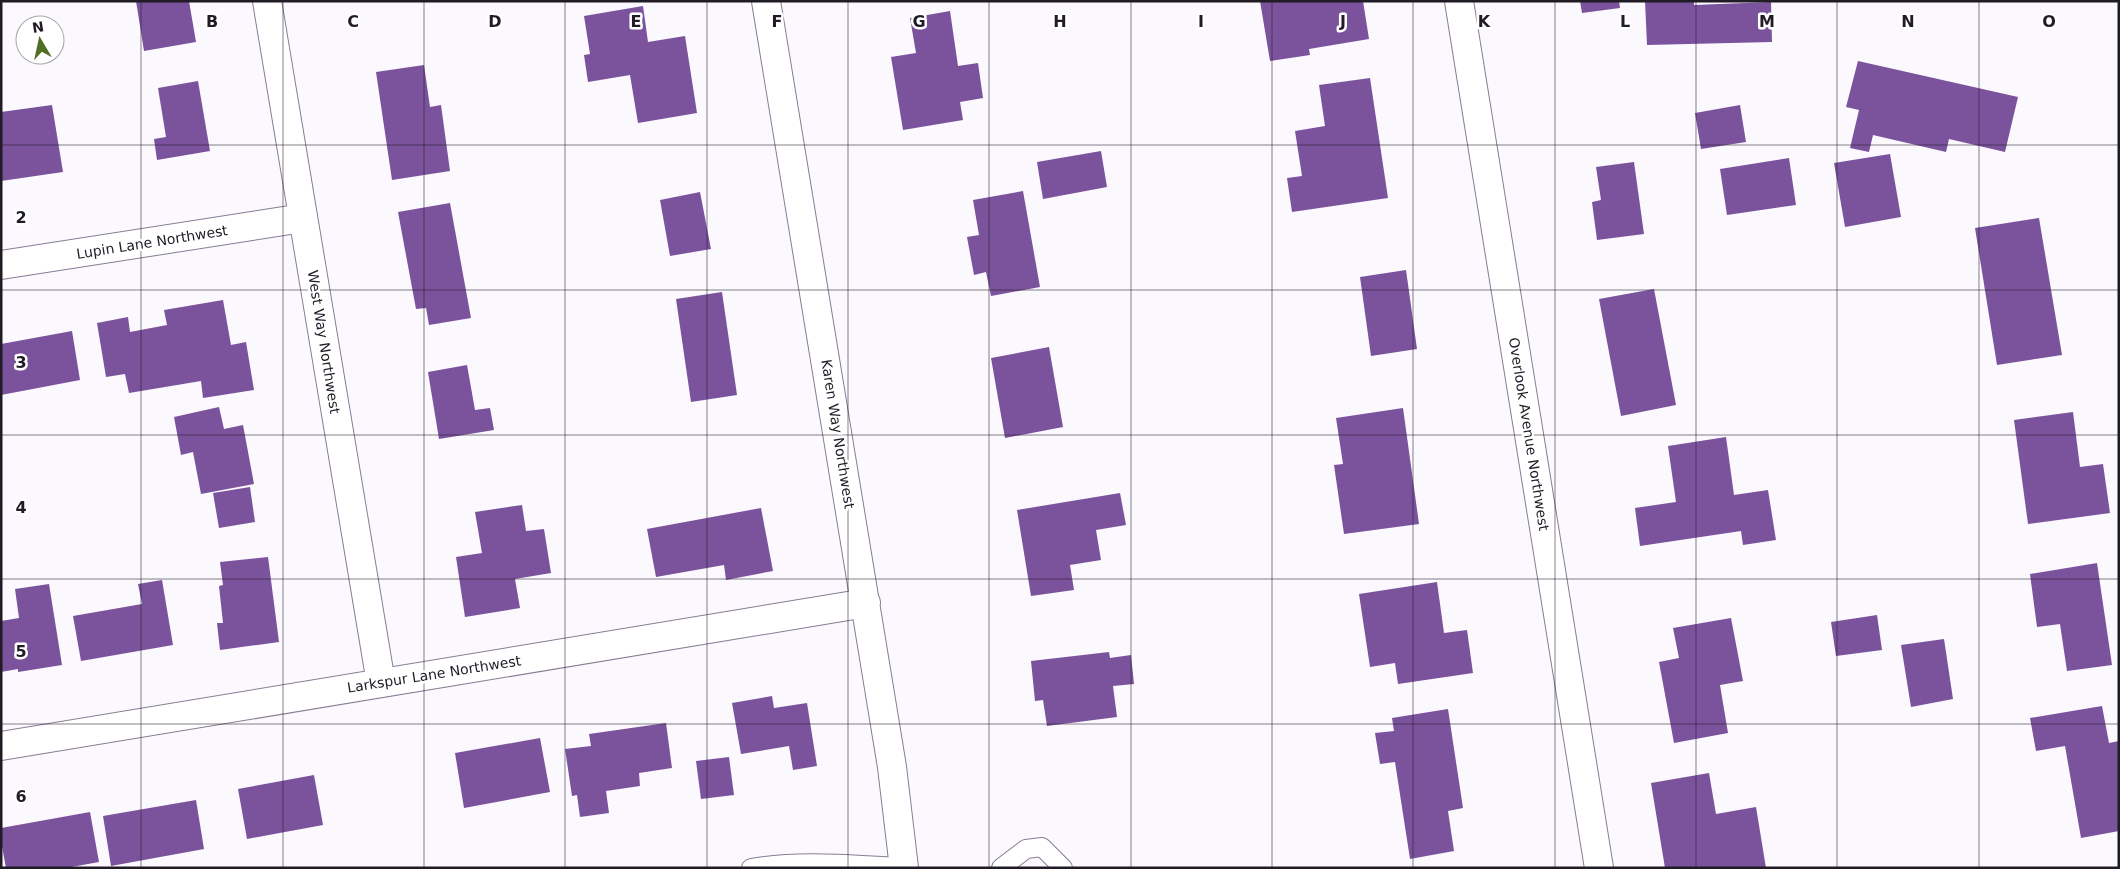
<svg xmlns="http://www.w3.org/2000/svg" width="2120" height="869" viewBox="0 0 2120 869" font-family="'DejaVu Sans',sans-serif">
  <rect width="100%" height="100%" fill="#fbf8fe"/>
  <path fill="#7b539d" d="M136 1H189L196 42 144 51Z
    M1260 1H1363L1369 39 1309 49 1310 55 1270 61Z
    M1580 1H1619L1620 8 1582 13Z
    M1645 1H1694V5L1771 2 1772 42 1647 45Z
    M643 6 648 42 685 36 697 113 638 123 630 75 588 82 584 55 590 54 584 16Z
    M950 11 958 66 978 63 983 98 960 102 963 120 903 130 891 57 916 53 910 18Z
    M1858 61 2018 97 2005 152 1949 139 1946 152 1873 135 1869 152 1850 148 1859 110 1846 107Z
    M424 65 430 107 441 105 450 171 392 180 376 72Z
    M1370 78 1388 198 1292 212 1287 178 1302 176 1295 131 1325 126 1319 85Z
    M198 81 210 151 157 160 154 139 166 137 158 88Z
    M52 105 63 172 1 181V112Z
    M1740 105 1746 142 1701 149 1695 113Z
    M1101 151 1107 187 1043 199 1037 162Z
    M1890 154 1901 217 1845 227 1834 163Z
    M1789 158 1796 205 1727 215 1720 169Z
    M1634 162 1644 234 1597 240 1592 202 1601 200 1596 167Z
    M1023 191 1040 287 991 296 986 272 974 275 967 237 979 235 973 200Z
    M700 192 711 249 670 256 660 200Z
    M450 203 471 318 429 325 426 308 416 309 398 212Z
    M2039 218 2062 355 1997 365 1975 228Z
    M1406 270 1417 349 1371 356 1360 277Z
    M1654 289 1676 405 1621 416 1599 299Z
    M722 292 737 395 691 402 676 299Z
    M223 300 231 345 246 342 254 390 203 398 201 381 129 393 125 374 106 377 97 323 128 317 130 332 167 325 164 310Z
    M72 331 80 380 1 395V344Z
    M1049 347 1063 427 1005 438 991 358Z
    M467 365 475 410 490 408 494 430 439 439 428 372Z
    M219 407 224 429 243 425 254 484 201 494 193 452 181 455 174 417Z
    M1403 408 1419 524 1344 534 1334 465 1343 464 1336 418Z
    M2073 412 2080 467 2103 464 2110 513 2028 524 2014 420Z
    M1726 437 1734 495 1768 490 1776 540 1743 545 1741 531 1640 546 1635 508 1676 502 1668 446Z
    M250 487 255 522 219 528 213 493Z
    M1120 493 1126 525 1096 530 1101 560 1070 565 1074 590 1031 596 1017 510Z
    M522 505 526 531 544 529 551 573 515 579 520 608 465 617 456 557 482 553 475 512Z
    M761 508 773 571 726 580 724 565 656 577 647 529Z
    M268 557 279 642 220 650 217 623H223L219 586 223 585 220 562Z
    M2097 563 2112 665 2067 671 2060 624 2037 627 2030 574Z
    M162 580 173 645 81 661 73 616 142 604 138 584Z
    M1437 582 1444 633 1467 630 1473 673 1398 684 1395 663 1370 667 1359 594Z
    M49 584 62 665 18 672V669L1 672V621L19 618 15 589Z
    M1877 615 1882 650 1836 656 1831 622Z
    M1731 618 1743 681 1720 685 1728 733 1674 743 1659 662 1679 658 1673 628Z
    M1944 639 1953 699 1911 707 1901 645Z
    M1109 652 1110 658 1131 655 1134 684 1113 686 1117 717 1047 726 1043 700 1035 701 1031 661Z
    M772 696 774 708 807 703 817 766 793 770 789 746 741 754 732 703Z
    M2102 706 2109 743 2119 741V831L2081 838 2065 746 2036 751 2030 718Z
    M1448 709 1463 808 1448 811 1454 851 1410 859 1395 762 1380 764 1375 733 1394 731 1392 718Z
    M666 723 672 768 639 773 640 786 606 791 609 813 580 817 577 795 572 796 565 749 591 746 589 734Z
    M540 738 550 792 464 808 455 753Z
    M729 757 734 795 701 799 696 761Z
    M1709 773 1716 814 1756 807 1766 868H1665L1651 783Z
    M314 775 323 825 247 839 238 789Z
    M196 800 204 849 111 866 103 816Z
    M90 812 99 862 66 868H6L1 841V828Z"/>
  <g fill="none" stroke-linecap="round" stroke-linejoin="round">
    <g stroke="#887c95" stroke-width="20">
      <path id="lane" d="M751 868C802 859 853 865 904 867
        M1001 868 1026 849 1042 847 1063 868"/>
    </g>
    <g stroke="#887c95" stroke-width="30">
      <path id="street" d="M267 1 381 683
        M766 1 892 767 904 868
        M1459 1 1599 868
        M1 265 303 218
        M1 746 866 603"/>
    </g>
    <use href="#lane" stroke="#fff" stroke-width="18"/>
    <use href="#street" stroke="#fff" stroke-width="28"/>
  </g>
  <path fill="none" stroke="#201b25" stroke-width="1" stroke-opacity="0.55" d="M141 1V868M283 1V868M424 1V868M565 1V868M707 1V868M848 1V868M989 1V868M1131 1V868M1272 1V868M1413 1V868M1555 1V868M1696 1V868M1837 1V868M1979 1V868M1 145H2119M1 290H2119M1 435H2119M1 579H2119M1 724H2119"/>
  <g text-anchor="middle" dominant-baseline="central" stroke-width="5" stroke-linejoin="round" paint-order="stroke">
    <g font-size="14" fill="#201b25" stroke="#fff">
      <text transform="translate(152 242) rotate(-9)">Lupin Lane Northwest</text>
      <text transform="translate(324 342) rotate(81)">West Way Northwest</text>
      <text transform="translate(838 434) rotate(81)">Karen Way Northwest</text>
      <text transform="translate(1529 434) rotate(81)">Overlook Avenue Northwest</text>
      <text transform="translate(434 674) rotate(-9)">Larkspur Lane Northwest</text>
    </g>
  </g>
  <g font-size="16" text-anchor="middle" font-weight="bold" fill="#201b25" stroke="#fff" stroke-width="5" stroke-linejoin="round" paint-order="stroke">
    <text x="212" y="27">B</text>
    <text x="353" y="27">C</text>
    <text x="495" y="27">D</text>
    <text x="636" y="27">E</text>
    <text x="777" y="27">F</text>
    <text x="919" y="27">G</text>
    <text x="1060" y="27">H</text>
    <text x="1201" y="27">I</text>
    <text x="1343" y="27">J</text>
    <text x="1484" y="27">K</text>
    <text x="1625" y="27">L</text>
    <text x="1767" y="27">M</text>
    <text x="1908" y="27">N</text>
    <text x="2049" y="27">O</text>
    <text x="21" y="223">2</text>
    <text x="21" y="368">3</text>
    <text x="21" y="513">4</text>
    <text x="21" y="657">5</text>
    <text x="21" y="802">6</text>
  </g>
  <rect width="2120" height="869" fill="none" stroke="#201b25" stroke-width="5"/>
  <g transform="translate(40 40) rotate(351)"><circle r="24" fill="#ffffff" stroke="#a6a4a8"/>
  <path d="M0-4L9 19L0 12L-9 19Z" fill="#516f24"/>
  <text y="-8" font-size="14" font-weight="bold" text-anchor="middle" fill="#201b25">N</text>
  </g>
</svg>
